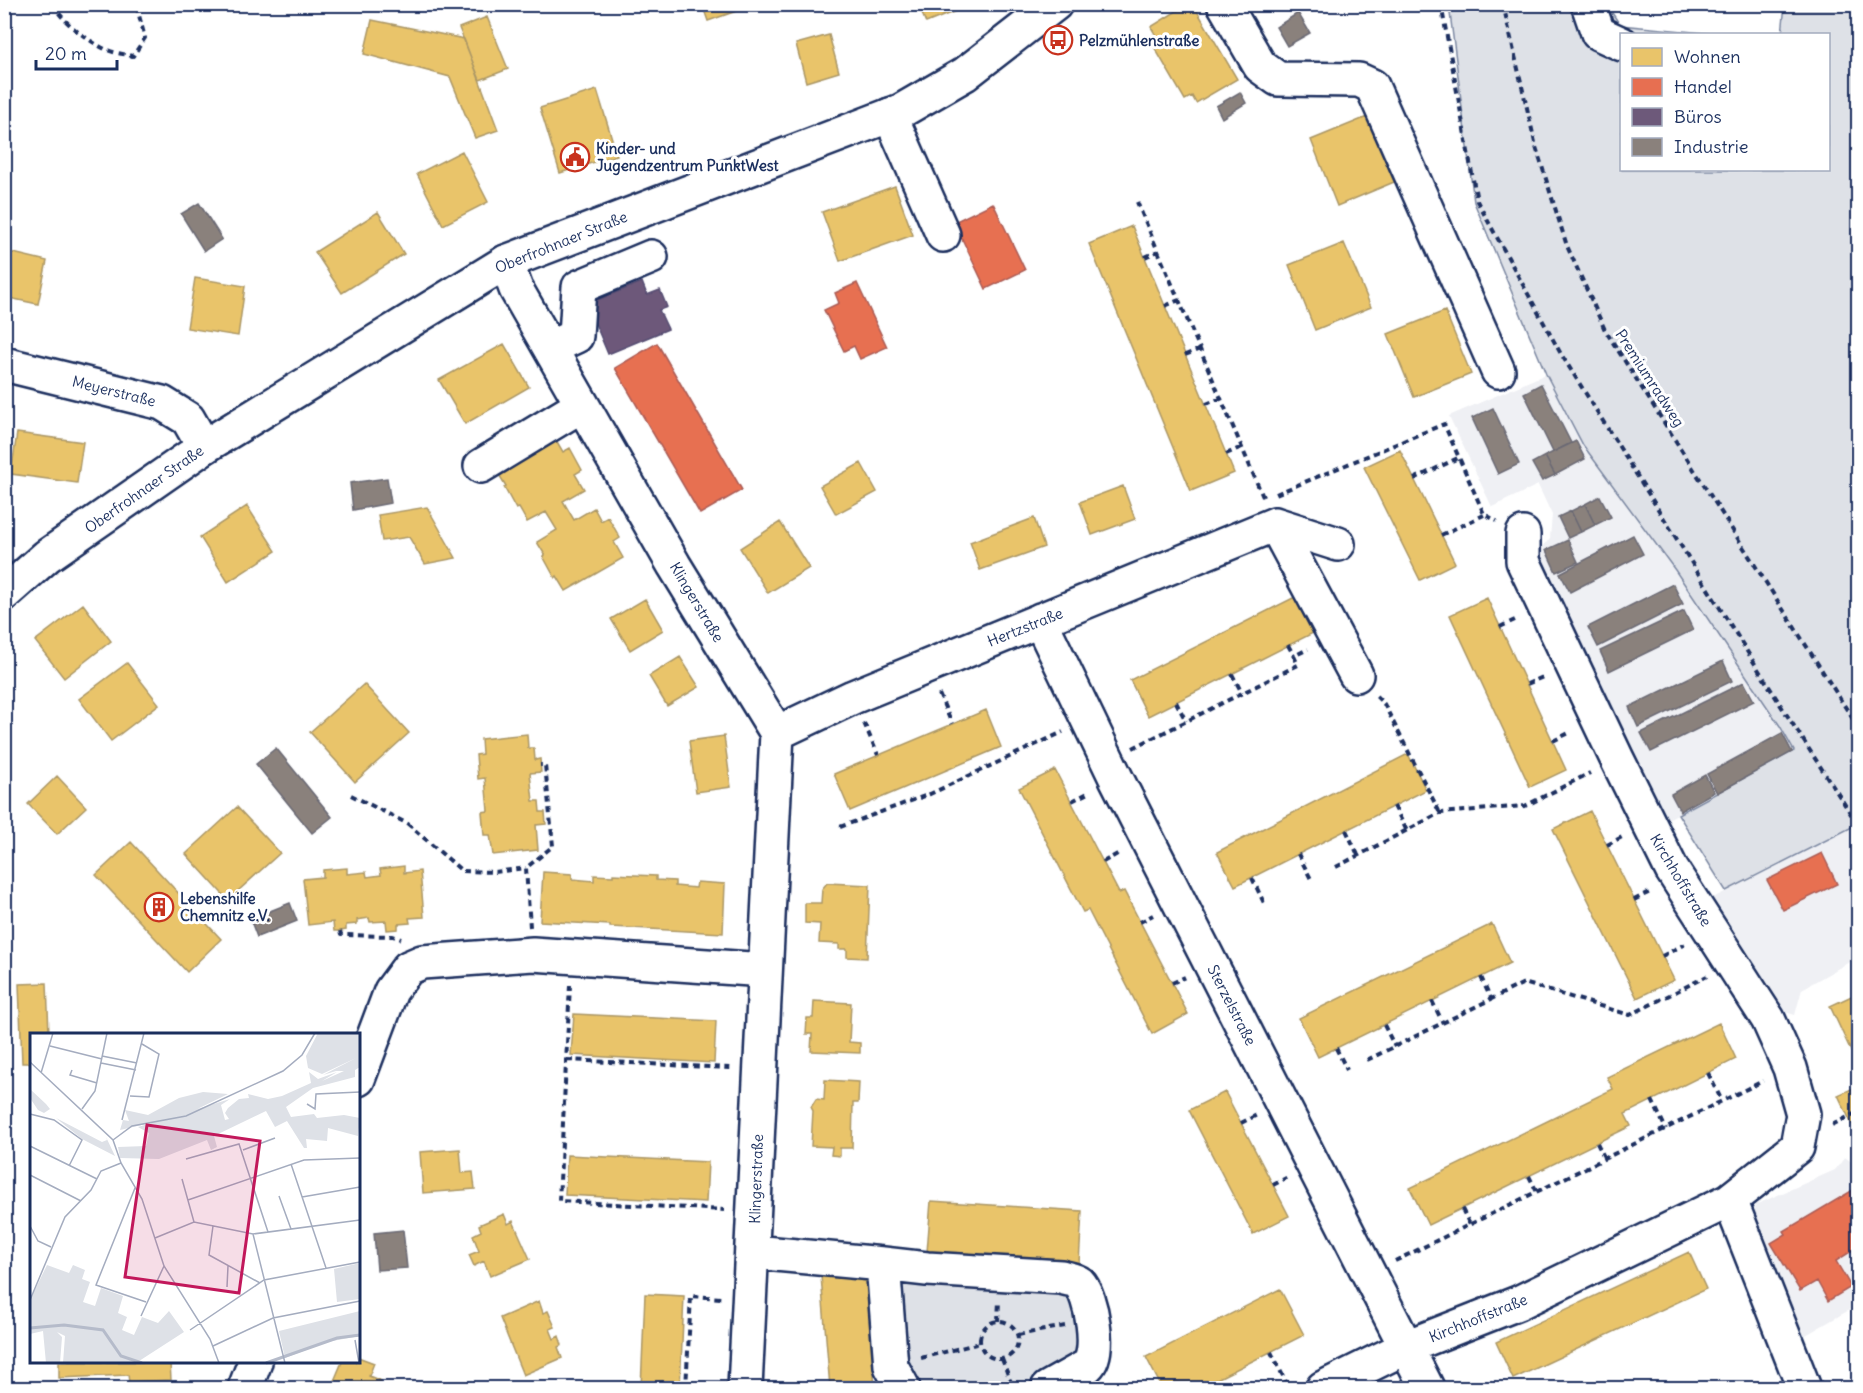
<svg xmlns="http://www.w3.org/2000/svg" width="1863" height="1393" viewBox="0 0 1863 1393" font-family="Delius,sans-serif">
  <rect width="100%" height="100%" fill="#fff"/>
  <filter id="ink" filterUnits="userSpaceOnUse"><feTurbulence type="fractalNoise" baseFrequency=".0167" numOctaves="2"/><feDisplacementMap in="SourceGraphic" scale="12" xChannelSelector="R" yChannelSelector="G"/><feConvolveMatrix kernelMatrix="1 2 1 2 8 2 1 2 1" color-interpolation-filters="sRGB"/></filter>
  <g filter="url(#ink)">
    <path fill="#eff0f4" d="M1546 374 1583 445 1675 570 1780 726 1795 752 1664 821 1546 592 1538 553 1550 538 1552 515 1538 485 1492 507 1449 416Z
      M1854 826 1858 833V957L1802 989 1795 1015 1775 1009 1709 900Z
      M1845 1157 1858 1167V1305L1799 1339 1754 1226 1755 1205 1835 1170Z"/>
    <path fill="#dee1e7" stroke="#7c88a2" stroke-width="1.5" d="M1449 5H1607L1620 25 1715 34H1622V170H1828V34H1782L1785 5H1858V833L1854 826 1726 891 1678 814 1794 751 1780 726 1675 570 1583 445 1546 374 1474 202Z
      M904 1280 1075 1290 1088 1348 1036 1388H916L900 1351 896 1295Z"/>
    <path fill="#e9c46a" stroke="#ab9766" stroke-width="1.5" d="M702 4H744L745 8 708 21Z
      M918 4H967L968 6 926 23Z
      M1188 4H1193L1237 79 1196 103 1192 96 1185 100 1149 38 1155 34 1151 27Z
      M487 17 508 69 480 80 459 28Z
      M372 20 464 39 498 130 475 138 450 77 364 54Z
      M829 35 839 72 806 82 796 44Z
      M597 90 617 155 560 173 540 108Z
      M1367 117 1394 182 1337 206 1311 140Z
      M462 151 488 202 443 225 417 174Z
      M895 186 913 235 840 261 822 212Z
      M378 212 404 254 342 293 315 252Z
      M1132 226 1234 473 1191 491 1089 244Z
      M1344 243 1371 307 1315 330 1289 265Z
      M9 252 47 261 38 304 4 297V277Z
      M195 278 245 286 238 336 187 328Z
      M1445 311 1471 374 1414 397 1388 334Z
      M504 344 529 387 465 424 439 380Z
      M17 433 83 442 77 483 11 474Z
      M556 440 563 452 570 448 582 470 575 474 584 489 563 501 574 520 594 508 601 521 608 517 620 538 614 542 623 558 566 591 557 576 555 578 543 556 545 555 537 542 557 530 546 512 527 522 519 508 516 509 504 487 506 486 498 473Z
      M1400 450 1455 563 1420 580 1364 467Z
      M861 463 877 492 836 514 820 486Z
      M1123 486 1135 519 1092 535 1080 502Z
      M247 506 276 551 228 582 200 537Z
      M427 507 456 558 425 564 409 537 382 541 378 515Z
      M1034 518 1044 547 980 570 970 542Z
      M780 522 809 568 768 593 740 548Z
      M1299 595 1317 631 1148 716 1130 680Z
      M1487 598 1566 770 1530 787 1450 615Z
      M645 599 663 630 630 650 611 619Z
      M83 604 111 641 64 678 35 641Z
      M680 657 699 687 667 706 649 676Z
      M127 663 159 704 111 741 79 699Z
      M364 684 409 733 355 782 310 732Z
      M986 710 1001 747 850 811 834 774Z
      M527 734 528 748H534L535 760 540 759 541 772 530 773 533 801H539L540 812H545L546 824 536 825 538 850 493 855 490 835H484L482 812 488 811 485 778 478 779 476 755 482 754 481 739Z
      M724 736 731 787 696 792 689 741Z
      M1408 754 1426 790 1235 886 1217 852Z
      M1055 770 1119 893 1124 891 1188 1014 1152 1034 1088 910 1083 912 1019 788Z
      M57 776 86 807 57 834 28 804Z
      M237 807 280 853 228 900 186 854Z
      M1590 811 1674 980 1637 998 1553 829Z
      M131 842 221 939 187 972 96 875Z
      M404 866V873L420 871 424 917 409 918 410 923 398 924V929L387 930 386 921 370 922 369 918 357 920V924L346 925V930L340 931H334L333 922 308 925 303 879 323 877V870L347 868V874L366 872 367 877 381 875 380 869Z
      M543 872 572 874V879L594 881V875L613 876V874L656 876V880L675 881V886L696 888 697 882 725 884 723 933 631 928 610 927V925L540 921Z
      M827 883 870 885 867 958 847 957V949H839V944L819 943 820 924 805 923V903H821L822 889Z
      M1492 924 1510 963 1318 1057 1299 1018Z
      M47 983 49 1034H32V1063H22L19 984Z
      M1858 993V1066L1830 1006Z
      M814 1001 851 1003 849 1042 860 1043V1053L811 1051 812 1034H806L807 1018H813Z
      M574 1014 716 1021 714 1063 571 1055Z
      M1719 1023 1736 1059 1625 1114 1631 1126 1428 1225 1410 1188 1613 1089 1607 1077Z
      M825 1080 859 1082 858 1103H853L852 1148H840V1156L831 1155 832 1147 811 1146 813 1111 811 1107 816 1099 824 1100Z
      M1856 1087 1858 1093V1137L1838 1095Z
      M1225 1092 1289 1216 1253 1234 1189 1110Z
      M460 1149 462 1173 473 1172 475 1189 423 1193 420 1152Z
      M567 1155 708 1162 706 1202 565 1195Z
      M931 1201 1082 1211 1079 1263 927 1252Z
      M504 1214 508 1224 513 1221 530 1259 490 1276 484 1261 474 1266 469 1255 479 1251 473 1235 481 1231 479 1225Z
      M1689 1252 1706 1289 1513 1379 1496 1342Z
      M866 1272 875 1388H830L821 1276Z
      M1280 1289 1304 1335 1199 1388H1162L1146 1357Z
      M645 1294 684 1296 680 1388H641Z
      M539 1301 543 1313 548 1311 555 1327 550 1329 554 1339 559 1336 562 1345 558 1347 562 1358 523 1375 500 1318Z
      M358 1357 374 1363 369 1376 381 1381 378 1388H331L342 1362H358Z
      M59 1362H170L171 1380 129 1382 128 1375 59 1378Z"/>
    <path fill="#e76f51" stroke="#aa5c55" stroke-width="1.5" d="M993 203 1025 270 986 289 954 222Z
      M857 283 887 347 860 359 854 346 844 351 824 310 839 303 835 293Z
      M657 343 742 490 700 514 615 368Z
      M1822 853 1837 884 1783 910 1767 880Z
      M1858 1187V1247L1836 1261 1851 1287 1828 1301 1817 1281 1800 1291 1771 1243 1786 1234 1784 1231Z"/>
    <path fill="#6d597a" stroke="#544c72" stroke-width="1.5" d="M642 282 647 295 660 290 667 307 659 310 668 329 608 354 587 304Z"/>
    <path fill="#8a817c" stroke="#696873" stroke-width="1.5" d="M1298 13 1310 33 1287 46 1276 27Z
      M1240 92 1246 103 1222 118 1216 106Z
      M199 203 222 239 204 251 181 214Z
      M1541 384 1571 443 1553 452 1524 393Z
      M1493 408 1519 464 1498 474 1472 418Z
      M1576 441 1585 459 1555 475 1545 456Z
      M1545 456 1555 475 1542 481 1532 463Z
      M387 478 391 503 353 510 350 483Z
      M1600 496 1611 517 1595 525 1585 504Z
      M1585 504 1595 525 1581 532 1571 511Z
      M1571 511 1581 532 1568 538 1558 517Z
      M1633 535 1643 554 1570 592 1560 573Z
      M1568 540 1578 562 1556 572 1546 550Z
      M1673 584 1683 604 1598 647 1588 627Z
      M1684 611 1693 630 1609 671 1600 651Z
      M1723 661 1732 681 1638 727 1629 707Z
      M1744 682 1754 701 1651 752 1641 733Z
      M1782 733 1792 752 1717 793 1707 774Z
      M276 748 332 817 312 833 256 764Z
      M1705 775 1714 792 1680 811 1671 794Z
      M290 903 297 921 257 937 250 919Z
      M403 1230 407 1268 377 1270 374 1233Z"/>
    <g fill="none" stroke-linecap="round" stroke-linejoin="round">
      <g stroke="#1b2f5e" stroke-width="38">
        <path id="minor" d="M1224 4 1260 66 1278 79 1359 80 1372 86 1498 371
          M1588 4 1598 33 1622 44
          M890 115 943 235
          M506 262 516 289 674 565 777 733 745 1388
          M550 348 576 336 579 287 651 257
          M4 364 162 403 188 419 204 447
          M481 466 582 405
          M1275 524 1356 675
          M1275 524 1338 544
          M1040 620 1116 778 1427 1388
          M777 733 853 697 1275 524
          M358 1079 391 991 408 968 422 962 533 954 765 970
          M1730 1200 1804 1388
          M753 1252 883 1264 891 1366 903 1388
          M883 1264 927 1269 1061 1277C1067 1279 1074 1279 1079 1283 1091 1295 1102 1353 1087 1366L1048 1388
          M245 1388 255 1362
          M1323 1388 1406 1347 1518 1303 1730 1200 1797 1147 1803 1114 1790 1068 1768 1019 1672 870 1617 759 1523 561V534"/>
      </g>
      <g stroke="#1b2f5e" stroke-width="38">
        <path id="major" d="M4 594 47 556 204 447 506 262 901 111 965 74 1055 4"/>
      </g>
      <path stroke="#1b2f5e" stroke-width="4" stroke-dasharray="6 4.5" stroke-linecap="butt" d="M53 4C63 23 86 39 105 49 113 53 124 54 133 56L145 38 136 4
        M1441 4 1477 201 1561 354 1785 712 1858 825
        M1503 4 1536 147 1567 246 1605 330 1858 727
        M1137 202 1263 497
        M1145 257 1158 251
        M1165 306 1179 300
        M1185 355 1200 349
        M1206 404 1221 398
        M1226 454 1242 447
        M1414 479 1458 458
        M1276 494 1444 424 1484 514 1497 521
        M1441 535 1484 515
        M1500 627 1519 618
        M1288 645 1294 656
        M1232 674 1242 693
        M1527 684 1545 676
        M939 694 952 724
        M1376 696 1384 704 1440 813
        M1176 702 1186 721
        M864 723 878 755
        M1553 741 1571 732
        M1133 748 1298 665 1294 656 1308 649
        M351 795 408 824 462 871 495 872 526 868
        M1072 801 1090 792
        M1394 806 1407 831
        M840 827 930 794 1063 732
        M1346 830 1358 855
        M1607 845 1624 836
        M1298 854 1311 879
        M1103 862 1121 852
        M1336 867 1440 813 1525 806 1590 773
        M1252 878 1264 903
        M1634 900 1652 891
        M1140 922 1153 915
        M530 927 526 868 553 846 545 765H540
        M340 931 341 935 393 936 401 939
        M1662 956 1685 944
        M1481 977 1491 999
        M1172 983 1185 977
        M570 985 559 1201 725 1210
        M1432 1001 1443 1023
        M1384 1025 1395 1047
        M1336 1048 1347 1070
        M567 1060 731 1068
        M1367 1060 1524 983 1630 1015 1707 976
        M1708 1073 1722 1101
        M1652 1100 1666 1129
        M1241 1123 1257 1115
        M1832 1125 1858 1112
        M1597 1143 1605 1159
        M1529 1176 1537 1192
        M1273 1185 1286 1178
        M1462 1209 1470 1225
        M1395 1261 1763 1081
        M998 1321 999 1301
        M980 1340a19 19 0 1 1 38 0a19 19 0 1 1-38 0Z
        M1018 1335 1065 1326
        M1271 1352 1289 1388
        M921 1358 980 1343
        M1002 1359 1013 1388
        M1203 1386 1204 1388
        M686 1388 691 1296 721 1298"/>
      <use href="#minor" stroke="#fff" stroke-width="33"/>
      <use href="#major" stroke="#fff" stroke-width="33"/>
    </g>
  </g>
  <defs>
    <g id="bus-ring" transform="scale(1.5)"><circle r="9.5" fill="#fff" stroke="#c8321e" stroke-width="1.5"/><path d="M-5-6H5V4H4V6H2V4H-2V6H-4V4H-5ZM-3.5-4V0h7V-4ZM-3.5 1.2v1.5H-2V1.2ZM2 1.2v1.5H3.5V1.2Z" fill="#c8321e"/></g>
    <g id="civic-ring" transform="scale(1.5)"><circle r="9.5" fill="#fff" stroke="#c8321e" stroke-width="1.5"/><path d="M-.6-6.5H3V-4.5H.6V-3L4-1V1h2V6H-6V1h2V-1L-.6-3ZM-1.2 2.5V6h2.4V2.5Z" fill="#c8321e"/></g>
    <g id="building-ring" transform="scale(1.5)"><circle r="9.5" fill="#fff" stroke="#c8321e" stroke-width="1.5"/><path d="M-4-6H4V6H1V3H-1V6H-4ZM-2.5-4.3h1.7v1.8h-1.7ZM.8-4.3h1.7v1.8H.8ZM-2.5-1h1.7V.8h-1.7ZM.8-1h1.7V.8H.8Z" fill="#c8321e"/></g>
  </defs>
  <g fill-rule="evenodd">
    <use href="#bus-ring" x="1058" y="40"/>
    <use href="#civic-ring" x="575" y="157"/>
    <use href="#building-ring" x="159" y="907"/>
  </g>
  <g text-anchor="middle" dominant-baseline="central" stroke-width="6" stroke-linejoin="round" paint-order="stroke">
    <g font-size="15" font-weight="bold" fill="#1b2f5e" stroke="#fff" text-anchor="start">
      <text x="1079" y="40">Pelzmühlenstraße</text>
      <text x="596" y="148">Kinder- und<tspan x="596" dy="17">Jugendzentrum PunktWest</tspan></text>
      <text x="180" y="898">Lebenshilfe<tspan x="180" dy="17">Chemnitz e.V.</tspan></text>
    </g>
    <g font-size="15" fill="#1b2f5e" stroke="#fff">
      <text transform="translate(561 242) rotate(-22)">Oberfrohnaer Straße</text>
      <text transform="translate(1650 378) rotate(57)">Premiumradweg</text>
      <text transform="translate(114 391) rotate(14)">Meyerstraße</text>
      <text transform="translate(144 489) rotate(-35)">Oberfrohnaer Straße</text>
      <text transform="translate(697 602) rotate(59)">Klingerstraße</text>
      <text transform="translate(1025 627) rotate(-22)">Hertzstraße</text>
      <text transform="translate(1681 880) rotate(59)">Kirchhoffstraße</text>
      <text transform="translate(1232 1005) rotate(63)">Sterzelstraße</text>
      <text transform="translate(756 1179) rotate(-88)">Klingerstraße</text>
      <text transform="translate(1478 1318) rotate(-22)">Kirchhoffstraße</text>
    </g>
  </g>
  <g transform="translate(30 1033)">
    <rect width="330" height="330" fill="#fff"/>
    <path d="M288 0H330V34L325 37V44L283 55 256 74 261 84 284 81 287 85 314 82 330 85 328 103 298 95 297 108 276 106 277 115H274L257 88 245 94 236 78 184 103 187 114 181 117 177 107 129 126 90 125 88 114 116 113 119 100 108 94 200 66 191 72 195 87 199 86 195 80 198 75 209 66 219 65 218 61 238 66 252 63 281 50 279 39 288 46 307 39 292 48 314 38H306L293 42 326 25 292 41 278 35 276 23ZM0 56 16 71 20 76 14 80 8 77 0 65ZM173 59 198 61 155 82 90 97 93 87 99 88 95 77 118 82 149 65ZM26 85 72 109 77 107 76 104 85 123 52 106ZM330 230V266L307 269 304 236ZM17 232 39 240 43 232 55 237 52 246 60 249 53 269 65 273 71 255 93 263 88 280 97 284 92 297 104 302 112 284 128 290 139 278 154 299 106 330H33L35 303 27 299 32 304 30 330H16L13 298 0 301V267ZM330 278V303L297 309 255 325 249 298Z" fill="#dee1e7"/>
    <path fill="none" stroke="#b5bbca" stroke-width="3" d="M0 295 34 292 73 297 91 323 112 330M236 330 307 305 330 302"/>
    <path fill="none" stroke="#a4acbf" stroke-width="1.5" d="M20 13 72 26M72 23 107 30M0 29 83 107 91 130 112 166 134 233 180 306 189 330M71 30 106 37M42 37 40 42 67 50M11 40 23 0M100 63 119 64 129 21 112 11M277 71 285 76 286 61 330 59M52 76 65 58 77 0M0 81 24 87 52 107 39 133M92 87 114 0M83 107 102 93 156 83 253 38 272 22 285 0M0 113 67 146M213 117 245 105M156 126 209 111 238 199M261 131 296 235M0 142 51 168M152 146 164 189M330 154V176M105 155 66 252 116 269M249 163 261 196M272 164 330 154M158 167 274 127 330 125M0 193 8 208 21 214M183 193 179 222 230 250M223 201 255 330M125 205 164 189 223 201 330 187M197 254 198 233M0 267 35 184 61 157 71 138 91 130M111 283 134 233M160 297 234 247 330 229M325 307 329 330M183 313 243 285 330 268"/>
    <path fill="#c2185b" fill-opacity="0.15" stroke="#c2185b" stroke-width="3" d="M117 92 230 108 209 260 95 244Z"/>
    <rect width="330" height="330" fill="none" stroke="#1b2f5e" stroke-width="3"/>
  </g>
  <rect width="1863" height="1393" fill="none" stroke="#fff" stroke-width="24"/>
  <rect x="12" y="12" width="1839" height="1369" fill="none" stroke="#1b2f5e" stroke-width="2" filter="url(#ink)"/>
  <rect x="1620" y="33" width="210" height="138" fill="#ffffff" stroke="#a4acbf" stroke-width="1.5"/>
  <rect x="1632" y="48" width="30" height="18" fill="#e9c46a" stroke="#a4acbf" stroke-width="1.5"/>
  <text x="1674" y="63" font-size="18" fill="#1b2f5e">Wohnen</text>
  <rect x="1632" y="78" width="30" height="18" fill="#e76f51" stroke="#a4acbf" stroke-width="1.5"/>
  <text x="1674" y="93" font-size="18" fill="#1b2f5e">Handel</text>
  <rect x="1632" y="108" width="30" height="18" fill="#6d597a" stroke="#a4acbf" stroke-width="1.5"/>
  <text x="1674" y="123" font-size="18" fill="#1b2f5e">Büros</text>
  <rect x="1632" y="138" width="30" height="18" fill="#8a817c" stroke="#a4acbf" stroke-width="1.5"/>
  <text x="1674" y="153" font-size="18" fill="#1b2f5e">Industrie</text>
  <path d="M36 60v9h81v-9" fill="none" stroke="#1b2f5e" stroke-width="3"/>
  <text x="45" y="60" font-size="18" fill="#1b2f5e" stroke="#ffffff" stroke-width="4.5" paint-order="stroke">20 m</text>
</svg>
